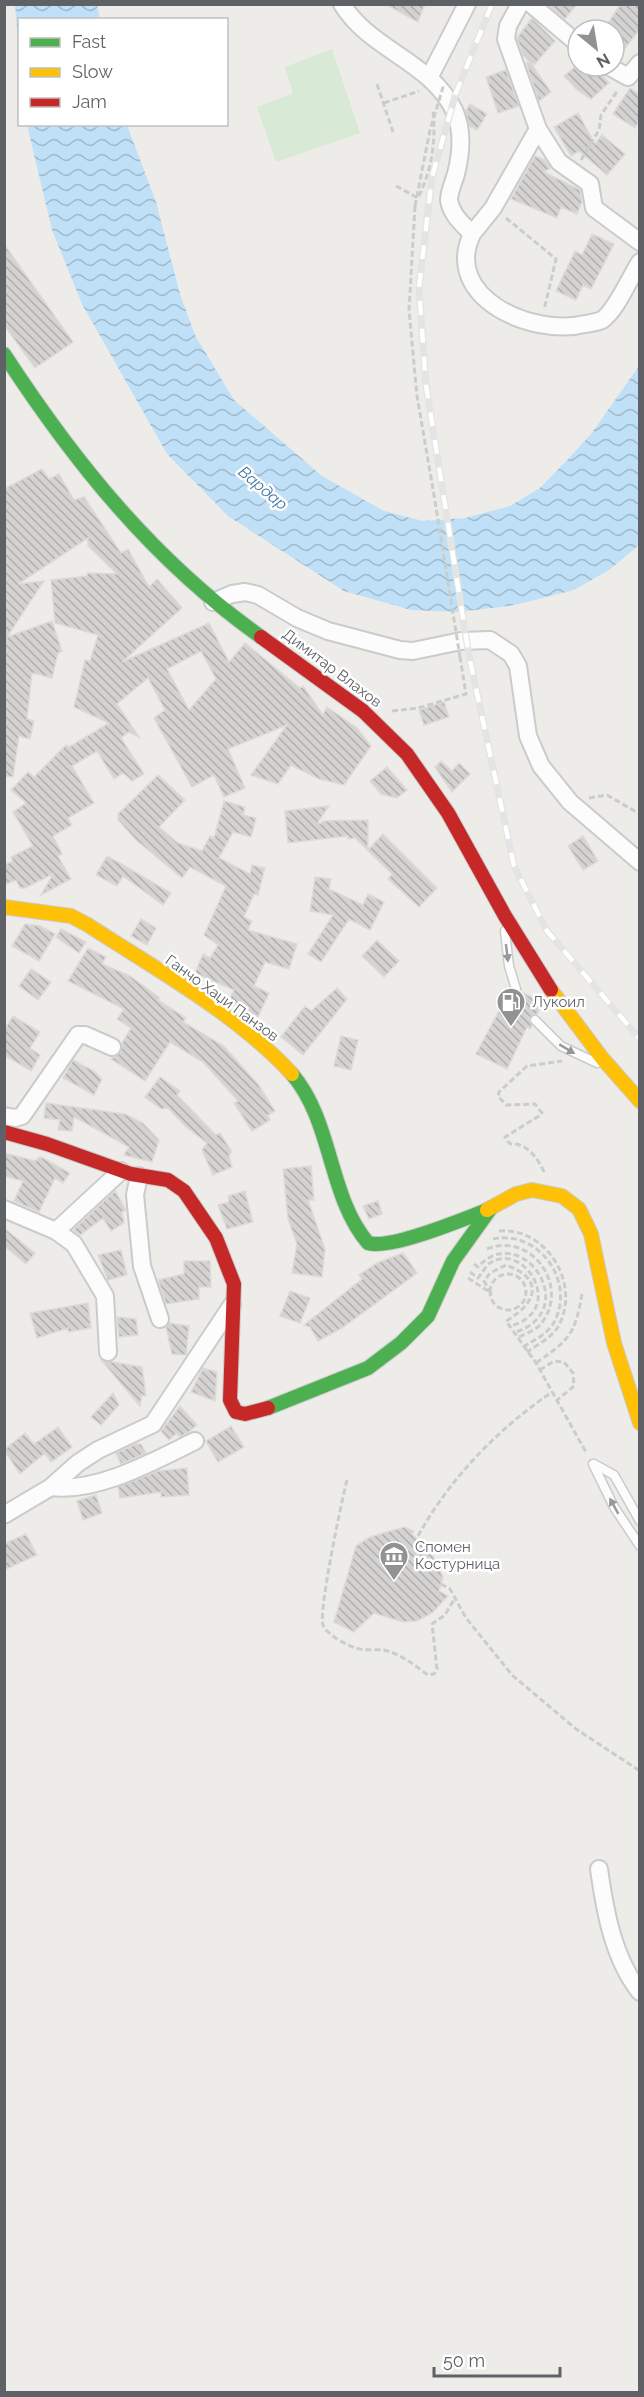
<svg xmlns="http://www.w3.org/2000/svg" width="644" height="2397" viewBox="0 0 644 2397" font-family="Raleway,sans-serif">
  <defs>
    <pattern id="water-waves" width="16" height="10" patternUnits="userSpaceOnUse" patternTransform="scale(1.5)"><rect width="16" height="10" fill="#bfe0f6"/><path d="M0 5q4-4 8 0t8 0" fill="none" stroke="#9eb9cb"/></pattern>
    <pattern id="building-back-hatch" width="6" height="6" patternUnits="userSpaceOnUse" patternTransform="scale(1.5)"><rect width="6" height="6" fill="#d5d3d2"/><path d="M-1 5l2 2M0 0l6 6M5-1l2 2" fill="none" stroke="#b0afae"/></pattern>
  </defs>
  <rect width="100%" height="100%" fill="#eeece9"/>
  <path fill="#d8e9d5" d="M332 49 360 133 276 162 257 107 293 93 285 67Z"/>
  <path fill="url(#water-waves)" d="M15 5H97L100 19 20 20 19 54Z
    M27 125H127L156 202 180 294 195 335 234 400 322 476 384 511 423 521 465 518 510 506 540 488 569 458 591 434 639 366V545L609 570 574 590 515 605 459 612 411 610 344 591 228 516 167 454 82 304 52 230Z"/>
  <path fill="url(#building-back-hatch)" stroke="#dddbd8" stroke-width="1.5" fill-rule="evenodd" d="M385 4H425L418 22Z
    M548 4H577L565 19Z
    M621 4H639V30L617 59 614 57V33L618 30H603Z
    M532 18 555 41 534 65 530 62 551 92 539 101 526 63 530 62 523 55 517 38Z
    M576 66H594L609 83 591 99 577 90 564 76Z
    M506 70 519 106 498 113 486 77Z
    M630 88 639 94V121L635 128 613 114Z
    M470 104 487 114 477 130 469 126 466 111Z
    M578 113 595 144 602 135 625 154 607 175 579 151 571 156 554 127Z
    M535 156 545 160 550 168 544 172 580 190 582 202 577 214 561 207 557 218 511 199Z
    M592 234 614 244 591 289 583 285 576 300 556 291 575 251 582 255Z
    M4 244 73 342 35 368 4 325Z
    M42 469 49 479 59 474 74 500 84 497 121 553 128 549 149 587 157 579 182 608 122 662 209 623 229 662 245 643 300 688 303 686 323 715 327 707 357 728 371 746 344 785 319 779 291 765 278 784 251 775 287 725 228 749 245 788 224 797 214 775 192 787 154 718 165 710 148 678 117 704 139 737 129 732 121 738 144 774 132 781 123 773 114 779 97 751 72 766 94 803 68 818 72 825 53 836 62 854 58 856 71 879 41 895 53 874 25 888H20L16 880 4 885V865L13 861 11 857 33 846 13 812 26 803 11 790 28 772 34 777 66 745 69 747 109 723 74 707 85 660 90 661 98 635 55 623 51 580 87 576V573L117 574 88 546V538L18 584 44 581 7 637 52 621 62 651 58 653 52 678 32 673 27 719 34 721 30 739 19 736 13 777 4 776V489ZM201 651 216 679 189 710 167 669Z
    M444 702 449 717 424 725 419 710Z
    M441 761 452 771 459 763 470 774 452 792 435 767Z
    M387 767 407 790 397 798 381 794 370 781Z
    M158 775 185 800 159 827 178 843 202 851 210 836 214 838 224 801 245 807 243 815 256 818 251 837 233 832 219 858 250 874 252 865 265 868 258 895 254 894 244 917 252 921 248 930 297 944 289 969 265 962 254 986 269 993 258 1017 228 1002 234 990 195 973 203 954 210 958 218 945 204 935 226 886 190 867 182 878 136 840 118 820V814Z
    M329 806 318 822 320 824 323 821 368 820V850L383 834 437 888 419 907 388 879 392 874 355 838 348 839V836L288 843 285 811Z
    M583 836 598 861 583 870 568 846Z
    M107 856 123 865 171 893 163 905 123 876 117 886 96 875Z
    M315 877 331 879 329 889 363 905 368 894 384 902 370 930 349 919 321 962 308 954 333 915 310 911Z
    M141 919 156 928 147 945 131 936Z
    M25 924 40 926 55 934 39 961 12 946Z
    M61 929 86 942 79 953 56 937Z
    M377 940 399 961 384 977 362 956Z
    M88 948 106 957 102 964 130 976 160 998 158 1000 186 1018 183 1022 224 1046 258 1084 275 1111 268 1115 270 1120 252 1131 234 1103 238 1101 203 1062 170 1042 145 1081 111 1059 121 1052 122 1043 131 1028 117 1019 124 1009 68 981Z
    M31 969 51 982 38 1000 19 986Z
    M337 988 347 999 303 1055 281 1037 305 1006 311 1011Z
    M510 990 515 995 522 992 543 1003 537 1014 529 1018 532 1026 530 1029 527 1027 507 1069 476 1054Z
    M13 1016 40 1032 30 1048 40 1055 31 1071 4 1055V1030Z
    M341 1036 358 1040 351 1070 334 1066Z
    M73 1060 94 1071 102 1079 94 1095 63 1078Z
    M160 1077 180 1091 177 1095 216 1135 220 1133 232 1152 229 1155 232 1167 213 1175 202 1150 207 1143 186 1127 168 1108 161 1109 145 1097Z
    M46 1103 125 1114 143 1123 159 1140 152 1162 124 1155 129 1147 74 1117 72 1131 58 1130 60 1120 44 1118Z
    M4 1153 36 1161 39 1157 43 1158 70 1173 63 1183 55 1178 39 1212 14 1201 23 1181 4 1176Z
    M311 1166 314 1200H308L325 1249 322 1277 292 1273 297 1244 288 1219 283 1169Z
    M115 1191 126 1210 122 1212 124 1223 111 1231 103 1218 80 1235 73 1230Z
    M245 1191 253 1222 227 1229 218 1205 229 1202 228 1196Z
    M378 1201 382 1214 369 1219 363 1206Z
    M4 1228 35 1253 26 1264 4 1246Z
    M121 1250 127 1275 108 1280 98 1255Z
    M403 1253 417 1273 342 1328 318 1341 310 1327 304 1325 362 1279 359 1275 377 1263Z
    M184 1261H210L211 1287H199V1299L166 1304 158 1280 184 1274Z
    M290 1291 310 1298 300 1323 280 1316Z
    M88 1303 91 1328 68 1332V1328L37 1338 30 1313Z
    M117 1317 136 1319 138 1335 119 1337Z
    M169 1323 189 1326 186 1355 172 1354 166 1327Z
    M101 1360 142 1367 146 1396 142 1395 140 1406Z
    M203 1368 217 1372 215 1401 191 1392Z
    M113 1393 119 1405 101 1425 91 1417Z
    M180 1406 197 1425 189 1432 180 1437 177 1433 169 1440 161 1431Z
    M231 1426 244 1447 218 1462 206 1441Z
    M58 1427 72 1447 51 1462 45 1453 20 1474 4 1450 25 1433 34 1444Z
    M136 1444H141L146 1453 121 1464 116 1453Z
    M187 1468 189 1495 161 1497V1492L120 1498 118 1487 158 1471Z
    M96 1495 102 1513 83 1520 77 1501Z
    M404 1527 414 1531 412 1534 433 1556 443 1577 439 1591 448 1596 432 1613 417 1621 403 1622 374 1613 354 1632 334 1622 356 1546 370 1537Z
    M26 1534 37 1555 4 1570V1544Z"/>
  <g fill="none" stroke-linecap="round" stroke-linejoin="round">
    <g stroke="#cacbcb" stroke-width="11">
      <path id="lane" d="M505 931 509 966 516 989
        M535 1020 561 1046 597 1063
        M593 1464 614 1507 640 1546
        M594 1464 614 1475 640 1521"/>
    </g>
    <g stroke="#cacbcb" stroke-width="20">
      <path id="street" d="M342 4C370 50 430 61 454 110 463 129 461 154 456 174 454 181 449 192 449 200 451 215 463 224 472 234 442 298 533 337 585 324 590 323 598 322 602 320 616 311 630 277 640 262
        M520 4 508 26 506 39 538 129 559 162 590 184 594 208 640 242
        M531 4 578 44
        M608 66 628 77 640 63
        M430 76 467 4
        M472 234 493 208 538 129
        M213 602 232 594 245 592 258 595 297 618 328 631 400 650 413 651 461 641 490 640 511 654 518 666 528 736 541 766 570 802 640 862
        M4 1116 15 1118 22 1116 78 1035H85L112 1047
        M139 1176 135 1195 142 1266 160 1319
        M4 1209 56 1231 74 1244 105 1296 108 1352
        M56 1231 121 1171
        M51 1487C97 1493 154 1461 195 1441
        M4 1515 51 1487 78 1463 98 1450 153 1424 232 1305
        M599 1869C605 1911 613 1958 640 1992"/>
    </g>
    <g stroke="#cacaca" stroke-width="16">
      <path id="fast" d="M4 354C75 463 154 561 261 637
        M292 1074C333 1122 328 1196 368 1243 390 1250 464 1219 487 1210
        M268 1408 368 1368 401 1343 428 1316 453 1261 491 1208"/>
    </g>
    <g stroke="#cacaca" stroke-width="16">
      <path id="slow" d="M4 907 71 916 88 925C157 970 236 1013 292 1074
        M551 990 602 1058 640 1101
        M487 1210 516 1194 532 1190 562 1196 579 1209 591 1234 614 1343 640 1423"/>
    </g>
    <g stroke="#cacaca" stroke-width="16">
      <path id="jam" d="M261 637 363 711 407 754 448 813 505 916 551 990
        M4 1132 47 1144 131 1174 168 1180 184 1191 216 1238 234 1284 230 1400 236 1412 245 1414 268 1408"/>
    </g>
    <path stroke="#cacecb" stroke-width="3" stroke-dasharray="6 3" stroke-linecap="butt" d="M377 84 393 132
      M384 103 419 91
      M581 160 599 130 601 115 618 90
      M396 186 418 198C432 169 436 143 433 110
      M415 206 409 310 417 396 435 501
      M506 218 556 259 544 310
      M392 711 418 708 466 694 460 657
      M589 798 607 795 640 814
      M544 1172C538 1158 526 1142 510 1144L505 1137 539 1116 542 1113 535 1104 506 1105 498 1096 499 1092 527 1066 562 1061
      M499 1231C546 1227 581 1283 559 1325 553 1337 537 1345 527 1352
      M493 1239C540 1229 577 1284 553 1324 546 1335 534 1340 523 1347
      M487 1249C531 1231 571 1286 541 1324 536 1330 525 1334 517 1338
      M474 1264 478 1267C515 1225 570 1290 534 1322 529 1327 521 1330 514 1333
      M470 1272 478 1278C481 1274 486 1266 490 1263 521 1243 557 1296 527 1318 523 1322 516 1324 510 1327
      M490 1292a18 18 0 1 1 36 0a18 18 0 1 1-36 0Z
      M468 1278 491 1293 484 1281 490 1273 506 1265C545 1279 537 1303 506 1321L536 1363 587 1454
      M536 1363C569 1340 575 1335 582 1294
      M540 1370 554 1361 564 1362 573 1373 574 1386 556 1401
      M347 1480C342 1499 318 1613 323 1625 327 1635 346 1645 356 1648 365 1651 375 1649 384 1650 401 1654 414 1665 428 1675L434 1674 437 1669 432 1624 445 1615 455 1598
      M418 1536C450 1478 498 1429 552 1392
      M441 1584 450 1589 466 1618 512 1675 576 1729 640 1771"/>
    <use href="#lane" stroke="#fcfcfc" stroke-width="8"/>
    <use href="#street" stroke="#fcfcfc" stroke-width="16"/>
    <use href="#fast" stroke="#4caf50" stroke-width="14"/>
    <use href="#slow" stroke="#ffc107" stroke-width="14"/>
    <use href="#jam" stroke="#c62828" stroke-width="14"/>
    <g stroke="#e3e4e3" stroke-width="7">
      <path id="rail" d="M492 4 456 93 432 177 419 288 426 385 469 656 514 866 547 931 640 1039"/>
    </g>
    <use href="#rail" stroke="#fff" stroke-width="4.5" stroke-dasharray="14" stroke-linecap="butt"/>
    <path stroke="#cacecb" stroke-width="3" stroke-dasharray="6 3" stroke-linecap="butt" d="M415 206 430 130 444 84
      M435 501 460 657"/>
  </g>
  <defs><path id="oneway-solid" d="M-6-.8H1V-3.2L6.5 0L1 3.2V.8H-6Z" transform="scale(1.5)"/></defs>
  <g fill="#95989a">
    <use href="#oneway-solid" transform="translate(507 953) rotate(83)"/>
    <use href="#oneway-solid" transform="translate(567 1049) rotate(31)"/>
    <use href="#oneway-solid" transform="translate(614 1506) rotate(-119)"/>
  </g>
  <defs>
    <g id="fuel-pin" transform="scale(1.5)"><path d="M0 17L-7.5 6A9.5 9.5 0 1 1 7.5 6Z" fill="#909294" stroke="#fff"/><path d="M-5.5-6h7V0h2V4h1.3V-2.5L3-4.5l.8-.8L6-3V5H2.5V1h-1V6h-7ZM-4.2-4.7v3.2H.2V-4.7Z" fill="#fff"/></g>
    <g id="museum-pin" transform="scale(1.5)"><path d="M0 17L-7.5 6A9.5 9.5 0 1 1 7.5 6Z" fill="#909294" stroke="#fff"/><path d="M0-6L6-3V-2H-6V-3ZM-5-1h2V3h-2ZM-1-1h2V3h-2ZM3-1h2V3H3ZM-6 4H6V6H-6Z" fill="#fff"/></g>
  </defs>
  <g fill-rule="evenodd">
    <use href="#fuel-pin" x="511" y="1002"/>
    <use href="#museum-pin" x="394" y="1556"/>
  </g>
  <g text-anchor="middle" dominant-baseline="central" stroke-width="5" stroke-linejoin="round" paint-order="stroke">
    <g font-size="15" fill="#5e6266" stroke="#fff">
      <text transform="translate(332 668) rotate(37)">Димитар Влахов</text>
      <text transform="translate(222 998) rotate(36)">Ганчо Хаџи Панзов</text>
    </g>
    <g font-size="15" fill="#5e6266" stroke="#fff" text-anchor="start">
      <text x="532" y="1002">Лукоил</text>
      <text x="415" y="1547">Спомен<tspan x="415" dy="17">Костурница</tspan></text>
    </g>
    <g font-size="16" font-style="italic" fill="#4477a5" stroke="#fff">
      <text transform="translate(263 488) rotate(40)">Вардар</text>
    </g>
  </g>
  <rect width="644" height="2397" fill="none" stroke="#5e6266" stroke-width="12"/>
  <rect x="18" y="18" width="210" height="108" fill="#ffffff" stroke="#bfc0c2" stroke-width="1.5"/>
  <rect x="30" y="38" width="30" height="9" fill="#4caf50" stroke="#bfc0c2" stroke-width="1.5"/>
  <text x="72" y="48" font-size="18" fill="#5e6266">Fast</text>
  <rect x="30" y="68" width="30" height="9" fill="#ffc107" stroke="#bfc0c2" stroke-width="1.5"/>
  <text x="72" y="78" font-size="18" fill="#5e6266">Slow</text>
  <rect x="30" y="98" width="30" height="9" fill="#c62828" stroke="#bfc0c2" stroke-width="1.5"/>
  <text x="72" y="108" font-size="18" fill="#5e6266">Jam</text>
  <g transform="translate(596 48) rotate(150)"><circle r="28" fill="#ffffff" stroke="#bfc0c2" stroke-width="1.5"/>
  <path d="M0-4.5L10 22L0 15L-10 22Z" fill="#909294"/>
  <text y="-9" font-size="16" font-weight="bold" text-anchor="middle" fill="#5e6266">N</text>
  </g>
  <path d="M434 2367v9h126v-9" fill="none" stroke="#5e6266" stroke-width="3"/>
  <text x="443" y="2367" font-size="18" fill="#5e6266" stroke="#ffffff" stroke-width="4.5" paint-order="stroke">50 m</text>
</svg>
